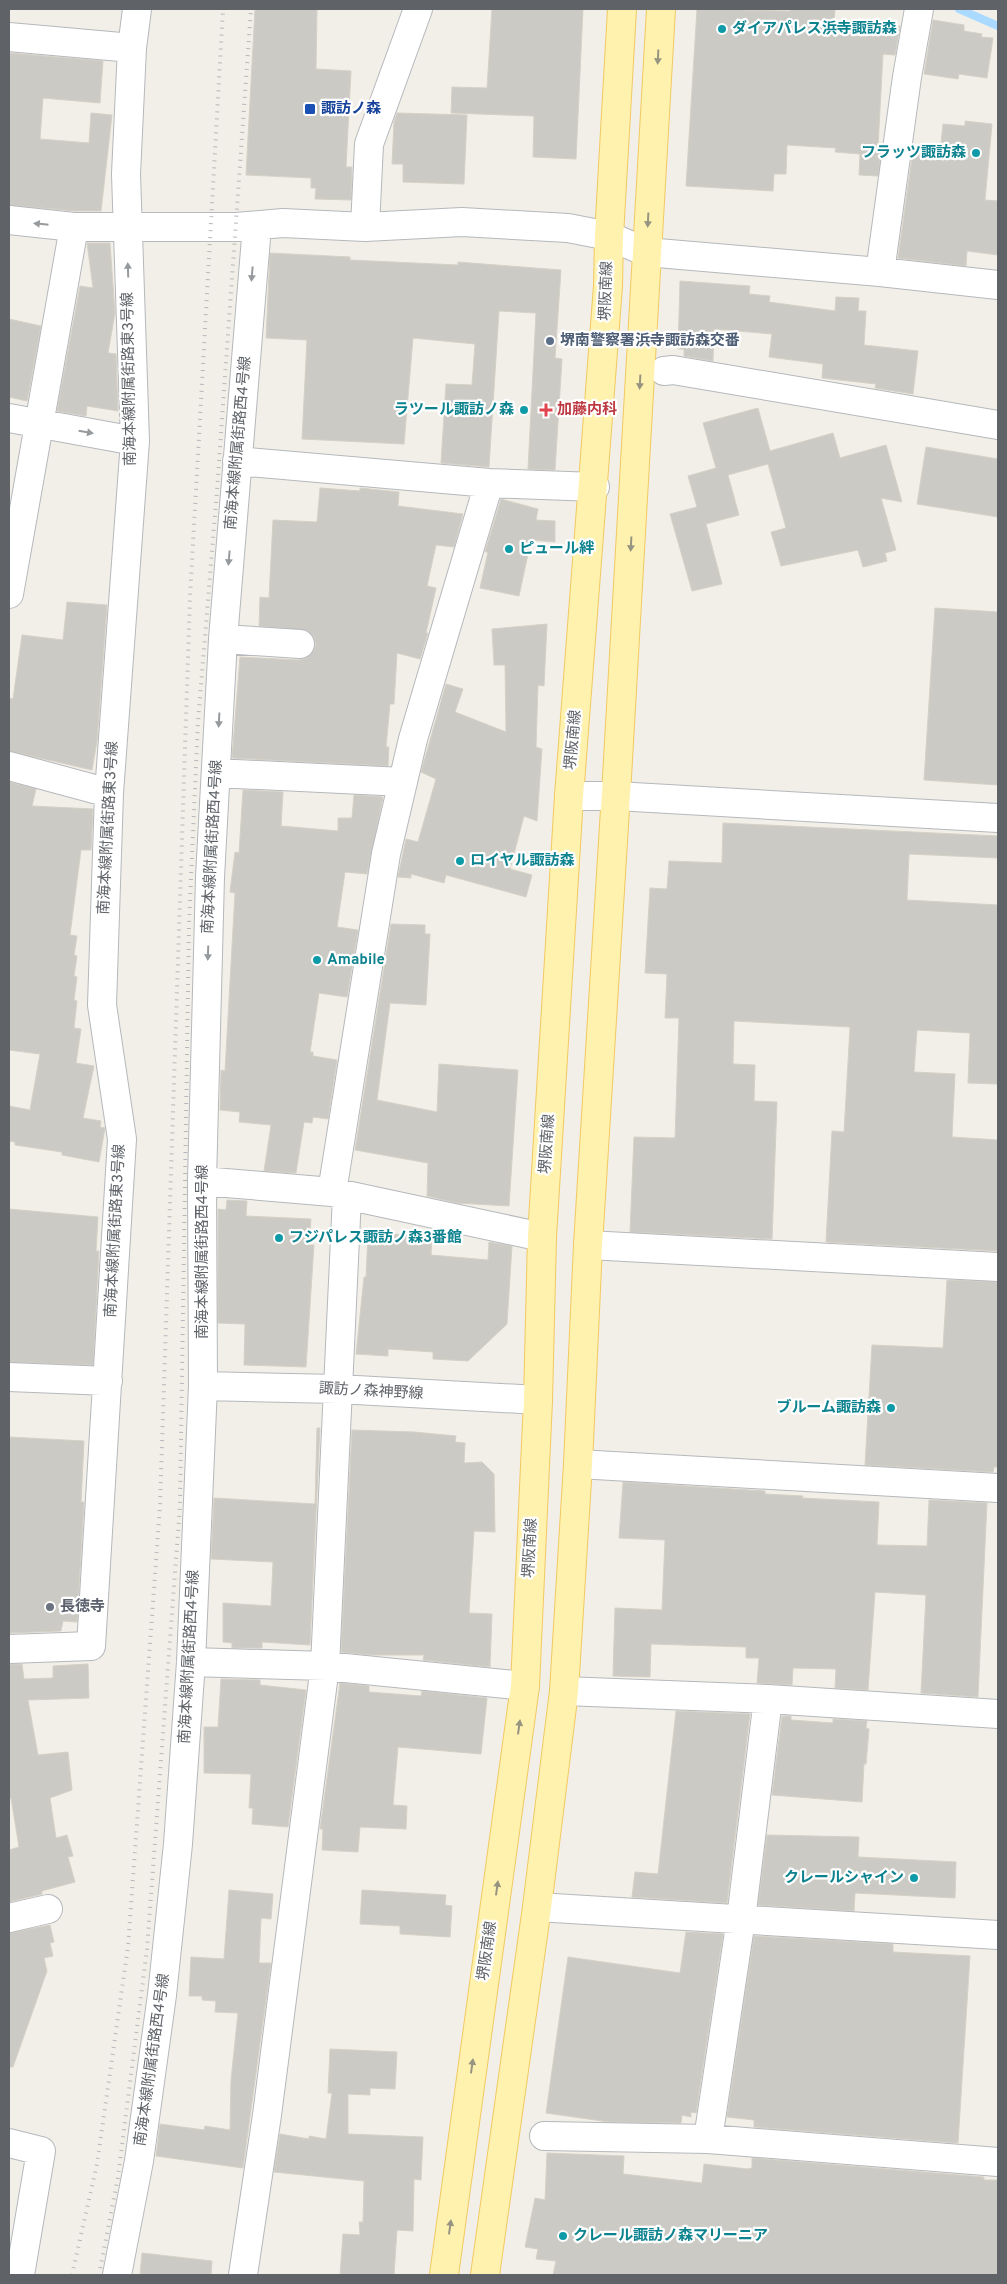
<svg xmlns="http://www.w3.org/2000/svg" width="1007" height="2284" viewBox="0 0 1007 2284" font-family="Overpass,'Noto Sans JP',sans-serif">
  <rect width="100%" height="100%" fill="#f1efe8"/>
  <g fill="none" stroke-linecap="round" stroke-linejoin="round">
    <path stroke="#aadaff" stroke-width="8" d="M959 9 998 26"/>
  </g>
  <path fill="#cccac5" stroke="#d6d1c6" d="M255 9H317L316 69 351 71 346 167H352L351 200 315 199 316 188H311V178L246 175Z
    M492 9H583L576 159 533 157 534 116 451 113 452 87 487 88Z
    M697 9 790 11V9H835L834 23 900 26 895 55 883 54 878 147H882L878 176 859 175 860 154 835 152 836 148 787 145 786 174H774L773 191 686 186Z
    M933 20 964 25V31L982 34 981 37 993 38 987 78 959 74 958 79 924 74Z
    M9 53 103 61 100 103 43 98 40 139 89 143 91 113 112 115 101 211H75L9 205Z
    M397 113 467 115 464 184 403 182V164H392L394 122Z
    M965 121 992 124 985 200 998 201V255L967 251 966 266 898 258 913 150 940 153 943 124 965 126Z
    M87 243H110L115 313 108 353 116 354 118 411 87 406 86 416 57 411 80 286 93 288Z
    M270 253 350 257V260L458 265V262L561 270 555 358 562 359 555 470 528 469 536 313 499 311 489 467 441 463 446 384 472 385 475 344 413 338 404 444 302 439 307 340 266 338Z
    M680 281 750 286 749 294 770 296 769 302 835 311 836 297 859 298 858 311H866L864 345 918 351 913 394 875 388 876 384 822 378 823 364 769 357 772 334 714 329 713 361 684 356V349H678Z
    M9 319 41 326 27 401 9 397Z
    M758 408 770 451 833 433 840 458 886 445 902 502 881 498 896 550 885 553 887 561 863 567 858 550 781 566 771 532 786 528 768 464 728 475 739 515 706 524 722 584 692 591 670 514 697 507 688 476 716 468 703 423Z
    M926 447 998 459V517L917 504Z
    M320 488 360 491V488L399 492 398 506 463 514 454 547 436 545 427 586 436 588 426 633H428L420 659 397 653 394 704H390L386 747H389L388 766 232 758 240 657 299 660 307 658 313 652 316 645 314 637 308 631 259 626 260 597 269 598 273 520 317 522Z
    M501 499 538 509 536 520 555 521V542L531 540 519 596 480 588 488 552H485Z
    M67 602 107 605 97 741 92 770 9 751V698L13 699 22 635 63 640Z
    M935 608 998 612V785L924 780Z
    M547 624 544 686 538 685 536 747 542 749 537 821 524 816 510 869 532 875 526 897 446 875 444 883 411 874V878L398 877 406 839 418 842 436 779 421 772 446 684 463 689 455 712 506 732 505 665H494L492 629Z
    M9 782 36 789 32 806 93 809 91 850H81L70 935 77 936 74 955 77 956 74 976 77 977 74 1000 77 1001 74 1028 81 1029 76 1063 94 1066 83 1118 101 1121 100 1127 105 1128 99 1162 62 1155V1152L15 1145V1142L9 1141V1106L30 1110 40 1054 9 1050Z
    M243 790 283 792 281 826 338 831V818H352L354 795 383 797 367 874 345 872 337 927 358 930 347 997 319 993 310 1052H313V1056L337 1060 328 1119 313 1117 312 1123 304 1122 296 1173 264 1171 271 1125 239 1122 240 1112 220 1110 221 1070 225 1071 235 893 230 892 235 852 239 853Z
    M723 823 998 836V858L909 854 907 900 998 905V1084L968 1083 970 1033 917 1030 914 1072 955 1074 952 1137 998 1140V1251L826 1242 832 1131 844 1132 850 1027 734 1021 733 1064 755 1065 754 1101 777 1102 772 1239 630 1232 634 1137 675 1138 679 1018H665L667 974 645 973 650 888 667 889 669 861 722 863Z
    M391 924 425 925V934H430L426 1005 390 1003 377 1100 437 1112 439 1064 518 1070 509 1206 457 1203 427 1196 428 1163 355 1150Z
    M227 1200 247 1201 246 1216 311 1219 309 1245H314L306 1367 244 1365 245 1324 218 1323V1209L226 1210Z
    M9 1209 98 1217 96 1251H99L93 1365 9 1362Z
    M368 1233 432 1236 431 1255 488 1260 489 1242 512 1246 507 1324 468 1361 433 1359V1352L388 1349V1356L356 1354 364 1277H366Z
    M947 1280 998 1282V1467H994L993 1472 865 1465 872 1345 943 1348Z
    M317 1428H320L310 1645 262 1642V1648H232V1643L223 1642V1603L271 1606 273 1562 211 1559 214 1498 315 1504Z
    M352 1430 414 1432 456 1436 455 1442 465 1443 464 1463 482 1462 494 1474 495 1532 474 1531 469 1613 492 1614 490 1667 423 1660 424 1655H371L341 1652Z
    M9 1437 84 1441 81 1502H84L77 1622 63 1621 61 1631 9 1633Z
    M623 1482 765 1491V1494L803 1496 802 1498 879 1502 877 1545 927 1546 929 1500 987 1503 978 1697 921 1693 926 1595 875 1592 868 1690 835 1688 836 1669 793 1668 792 1685 757 1683 759 1658H746V1647L651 1644 650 1677 613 1676 615 1608 662 1610 665 1540 619 1538Z
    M9 1664H22L24 1679 53 1678V1666L88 1664 89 1698 28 1700 38 1755 68 1752 72 1790 50 1798 56 1838 67 1835 73 1856 68 1857 75 1882 42 1891V1894L9 1902V1850L19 1847 11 1798H9Z
    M221 1679 260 1680V1685L306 1690 288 1827 252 1824 253 1808H249L251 1774 204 1773V1727H218Z
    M340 1683 369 1686V1692L421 1696 422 1691 487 1698 481 1754 398 1747 393 1805 407 1806 406 1829 360 1827 358 1852 322 1850 323 1829H320Z
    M676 1711 750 1714 727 1903 632 1897 635 1872 658 1874Z
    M782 1716H791V1720L833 1723V1719L867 1721 866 1728 869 1729 866 1764H864L862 1802 772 1795Z
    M767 1835 859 1837 858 1857 956 1862 955 1898 855 1893 854 1911 758 1905Z
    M229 1890 273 1894 271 1919 261 1918 259 1963H271L243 2168 156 2156 160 2124 204 2130 205 2126 230 2130 231 2080 238 2013 215 2012 216 2001 202 2000V1996H189L191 1957 224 1959Z
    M362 1890 446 1895 445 1905 452 1906 450 1937 400 1934V1926L360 1924Z
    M50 1925 54 1942 50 1943 53 1956 44 1958 47 1971 13 2067H9V1933Z
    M686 1932 723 1934 696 2113 691 2112V2117L682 2115 681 2123 609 2122 546 2113 568 1957 680 1973Z
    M754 1936 893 1944V1952L970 1956 958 2143 754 2127V2120L727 2117Z
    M330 2049 397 2052 395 2089 370 2088V2095L348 2094V2134L423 2137 421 2180 414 2179 413 2231 397 2230 394 2275H340L343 2234 360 2235 359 2222H363L364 2181 274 2172 280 2134 309 2139V2136L326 2139 332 2093H328Z
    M547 2153 624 2156 623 2174 702 2183 704 2164 747 2169 752 2168V2158L984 2177V2180H998V2275H553L556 2261 536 2259 538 2249 525 2247 535 2198 545 2200Z
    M142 2253 212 2261 211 2275H140Z"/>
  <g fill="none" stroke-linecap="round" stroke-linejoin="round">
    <g stroke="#b5b8bc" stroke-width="30">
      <path id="minor" d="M9 37 132 48
        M9 220 74 227H236L283 223 365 227 462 222 568 228 609 236 646 252 880 272 998 285
        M365 227 369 144 418 9
        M880 272 907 77 919 9
        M664 371 673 370 998 425
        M9 418 135 441
        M237 461 489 483 595 487
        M9 594 74 227
        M223 639 300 644
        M9 766 109 793
        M216 773 403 782
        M569 796H616L998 818
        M202 1181 332 1192 542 1237
        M332 1192 386 854 413 739 489 483
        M588 1245 998 1267
        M9 1377 108 1381
        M203 1386 338 1389 538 1400
        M578 1464 998 1488
        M9 1649 91 1646 122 1139 102 1005 109 793 135 441 126 174 132 48 137 9
        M191 1662 325 1666 525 1686
        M564 1691 768 1699 998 1714
        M537 1907 998 1935
        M9 1918 48 1909
        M544 2136 708 2139 998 2162
        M708 2139 741 1919 768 1699
        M9 2143 41 2151 20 2275
        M117 2275 139 2161 162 1995 178 1844 191 1662 203 1386 202 1181 210 877 223 639 257 226
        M243 2275 267 2115 325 1666 347 1196"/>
    </g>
    <g stroke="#f2c960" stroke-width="30">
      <path id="major" d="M444 2275 525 1686 538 1400 542 1237 569 796 608 286 609 236 622 9
        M485 2275 537 1907 564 1691 578 1464 588 1245 617 777 661 9"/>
    </g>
    <use href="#minor" stroke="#fff" stroke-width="28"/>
    <use href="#major" stroke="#fff2af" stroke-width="28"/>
    <path stroke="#b6b7b8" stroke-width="4" stroke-dasharray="1 6" stroke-linecap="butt" d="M72 2275 97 2164 128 1947 160 1506 190 597 223 9
      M99 2275 118 2177 147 1949 180 1505 189 923 198 722 217 490 251 9"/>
  </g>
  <defs><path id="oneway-solid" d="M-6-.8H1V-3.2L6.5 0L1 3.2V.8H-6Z" transform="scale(1.25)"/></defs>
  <g fill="#979581">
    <use href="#oneway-solid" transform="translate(658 57) rotate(93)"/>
    <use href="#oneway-solid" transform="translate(648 220) rotate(93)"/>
    <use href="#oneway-solid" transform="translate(640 382) rotate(93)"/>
    <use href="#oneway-solid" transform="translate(631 544) rotate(93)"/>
    <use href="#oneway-solid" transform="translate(519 1727) rotate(-82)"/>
    <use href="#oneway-solid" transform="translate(497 1888) rotate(-82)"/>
    <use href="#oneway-solid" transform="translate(472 2066) rotate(-82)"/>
    <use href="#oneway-solid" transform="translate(450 2227) rotate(-82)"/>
  </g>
  <g fill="#979a9d">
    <use href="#oneway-solid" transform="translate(41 224) rotate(-174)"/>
    <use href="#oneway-solid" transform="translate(128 270) rotate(-92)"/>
    <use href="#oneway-solid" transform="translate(252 274) rotate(95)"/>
    <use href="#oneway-solid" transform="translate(86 432) rotate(10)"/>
    <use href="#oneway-solid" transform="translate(229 558) rotate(95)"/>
    <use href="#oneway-solid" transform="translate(219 720) rotate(93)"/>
    <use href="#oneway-solid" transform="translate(208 953) rotate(92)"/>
  </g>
  <g fill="#0f9aa8" stroke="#fff" stroke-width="2">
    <circle cx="722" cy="29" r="5"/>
    <circle cx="976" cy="153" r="5"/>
    <circle cx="524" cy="410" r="5"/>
    <circle cx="509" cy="549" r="5"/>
    <circle cx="460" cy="861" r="5"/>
    <circle cx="317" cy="960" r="5"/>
    <circle cx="279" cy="1238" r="5"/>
    <circle cx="891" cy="1408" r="5"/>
    <circle cx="914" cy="1878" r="5"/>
    <circle cx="563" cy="2236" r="5"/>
  </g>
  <rect fill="#1a4fb4" stroke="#fff" stroke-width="2" x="304" y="103" width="12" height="12" rx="2.5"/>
  <circle fill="#5c6f8a" stroke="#fff" stroke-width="2" cx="550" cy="341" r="5"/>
  <path fill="#e0444e" stroke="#fff" stroke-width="2" d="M543.5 402.5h5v5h5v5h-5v5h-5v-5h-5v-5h5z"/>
  <circle fill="#6b7280" stroke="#fff" stroke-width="2" cx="50" cy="1607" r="5"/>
  <g text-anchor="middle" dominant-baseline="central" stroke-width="4.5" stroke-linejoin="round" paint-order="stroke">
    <g font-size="15" font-weight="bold" fill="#0d838f" stroke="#fff" text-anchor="start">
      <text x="732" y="29">ダイアパレス浜寺諏訪森</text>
      <text x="966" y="153" text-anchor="end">フラッツ諏訪森</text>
      <text x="514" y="410" text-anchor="end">ラツール諏訪ノ森</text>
      <text x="519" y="549">ピュール絆</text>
      <text x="470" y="861">ロイヤル諏訪森</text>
      <text x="327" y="960">Amabile</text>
      <text x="289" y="1238">フジパレス諏訪ノ森3番館</text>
      <text x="881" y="1408" text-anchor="end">ブルーム諏訪森</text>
      <text x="904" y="1878" text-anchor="end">クレールシャイン</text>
      <text x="573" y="2236">クレール諏訪ノ森マリーニア</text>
    </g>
    <g font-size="15" font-weight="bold" fill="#164399" stroke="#fff" text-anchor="start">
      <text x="321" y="109">諏訪ノ森</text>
    </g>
    <g font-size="15" fill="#5f6368" stroke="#fff">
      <text transform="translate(607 291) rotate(-88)">堺阪南線</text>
      <text transform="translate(130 379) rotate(-91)">南海本線附属街路東3号線</text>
      <text transform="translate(239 443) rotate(-85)">南海本線附属街路西4号線</text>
      <text transform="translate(574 740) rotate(-85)">堺阪南線</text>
      <text transform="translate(109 828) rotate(-87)">南海本線附属街路東3号線</text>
      <text transform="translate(213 847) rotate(-87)">南海本線附属街路西4号線</text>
      <text transform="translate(548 1144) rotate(-86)">堺阪南線</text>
      <text transform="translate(116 1231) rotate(-87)">南海本線附属街路東3号線</text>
      <text transform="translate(203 1252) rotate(-90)">南海本線附属街路西4号線</text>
      <text transform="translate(371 1392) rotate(3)">諏訪ノ森神野線</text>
      <text transform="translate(531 1548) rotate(-87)">堺阪南線</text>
      <text transform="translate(190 1657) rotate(-87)">南海本線附属街路西4号線</text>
      <text transform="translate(488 1951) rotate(-82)">堺阪南線</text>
      <text transform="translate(153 2060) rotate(-82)">南海本線附属街路西4号線</text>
    </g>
    <g font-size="15" font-weight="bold" fill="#4e5e75" stroke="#fff" text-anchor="start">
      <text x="560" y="341">堺南警察署浜寺諏訪森交番</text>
    </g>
    <g font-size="15" font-weight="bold" fill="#be3a42" stroke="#fff" text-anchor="start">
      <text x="557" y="410">加藤内科</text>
    </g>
    <g font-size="15" font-weight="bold" fill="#5b616d" stroke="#fff" text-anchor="start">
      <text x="60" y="1607">長徳寺</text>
    </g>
  </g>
  <rect width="1007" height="2284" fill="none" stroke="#5f6368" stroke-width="20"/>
</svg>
